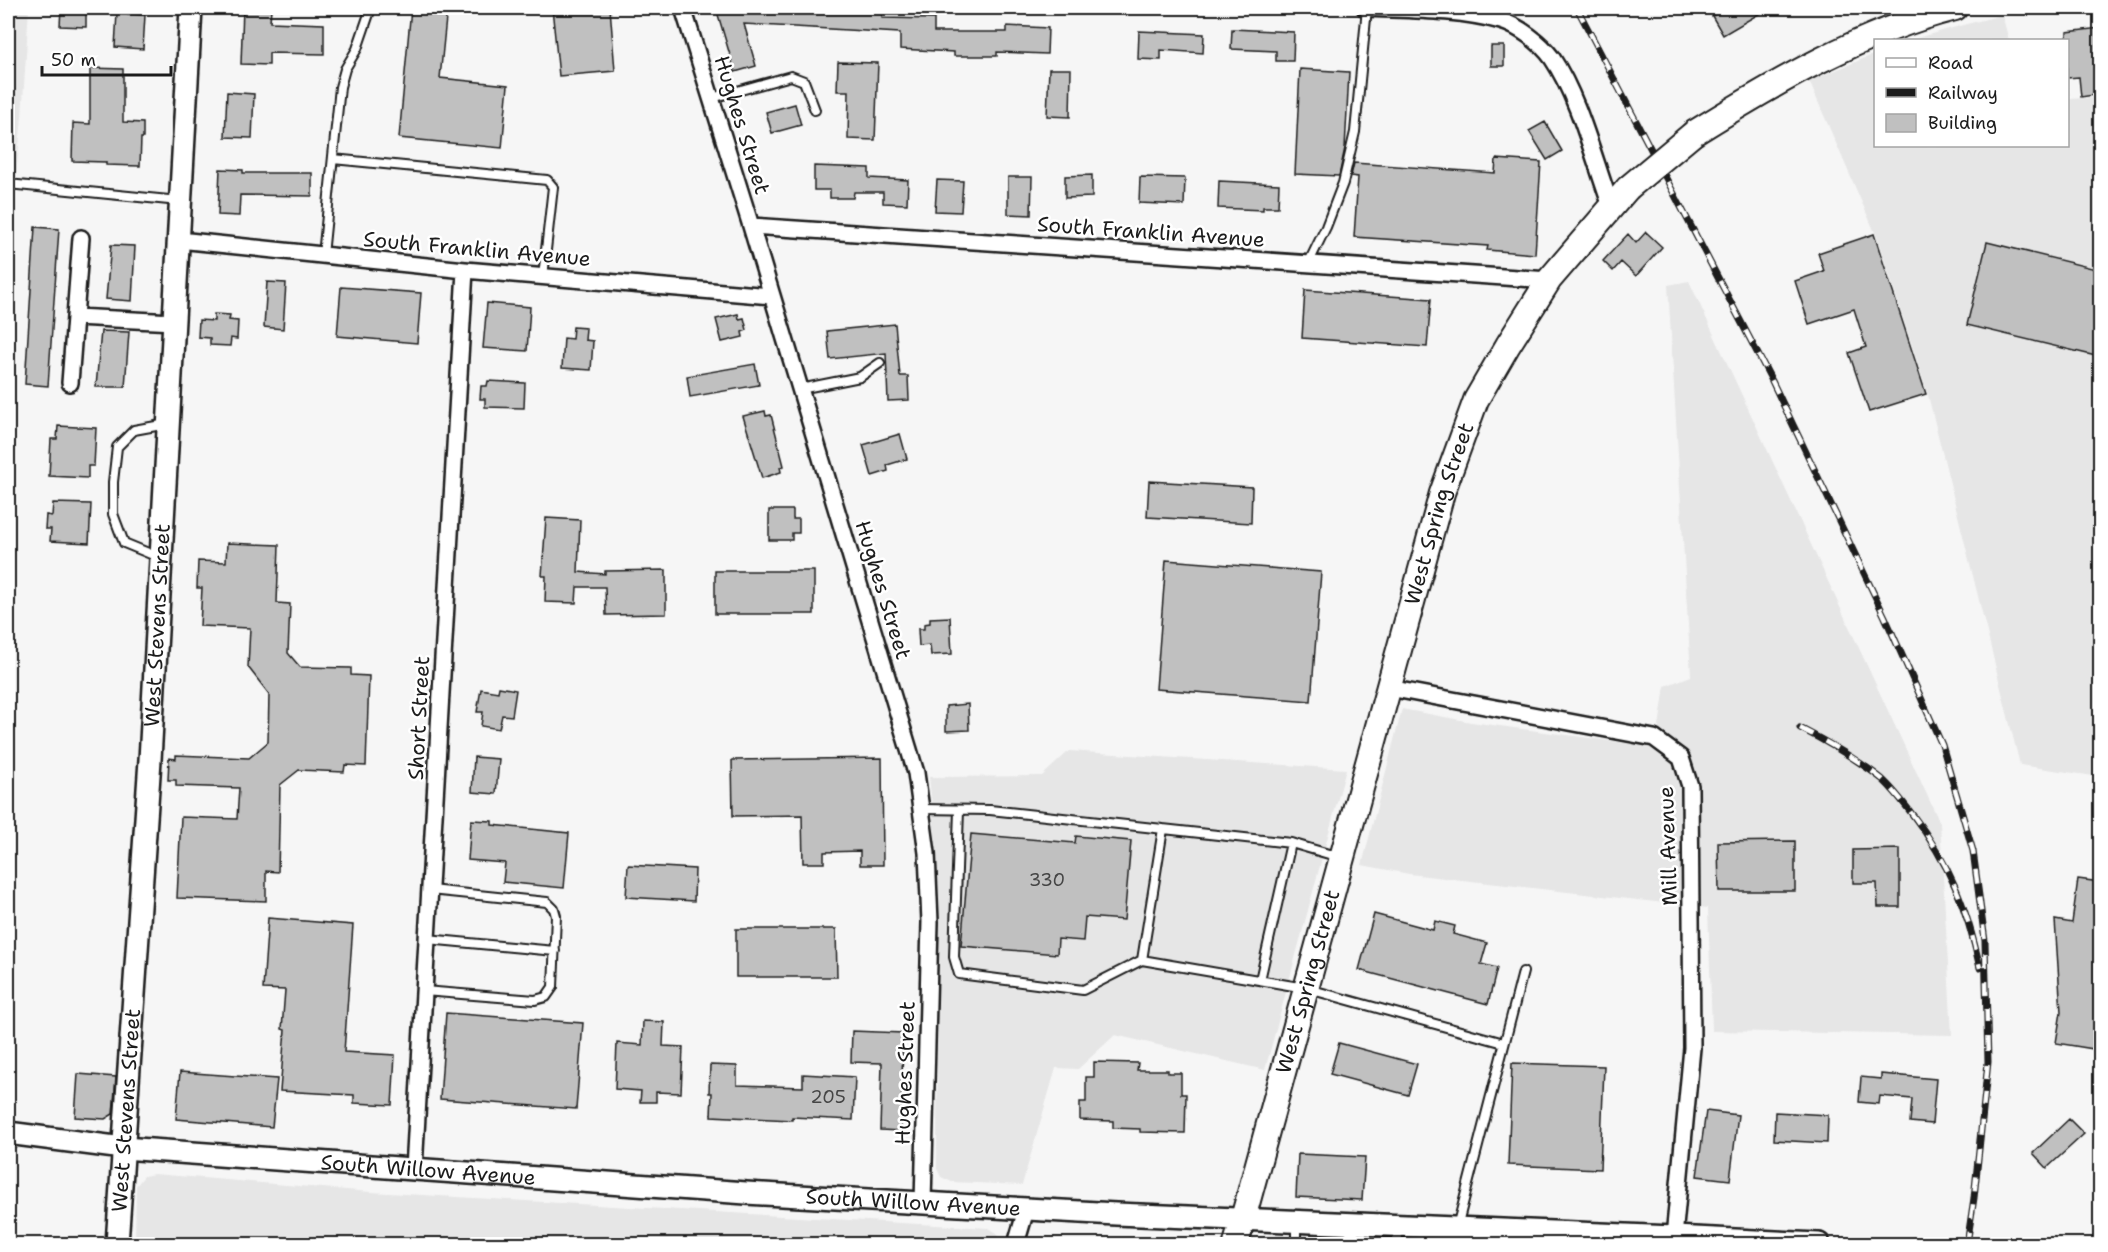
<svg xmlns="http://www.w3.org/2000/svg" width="2108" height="1252" viewBox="0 0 2108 1252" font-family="'Shantell Sans',sans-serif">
  <rect width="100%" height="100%" fill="#f6f6f6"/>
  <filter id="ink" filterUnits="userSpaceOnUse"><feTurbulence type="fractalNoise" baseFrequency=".0167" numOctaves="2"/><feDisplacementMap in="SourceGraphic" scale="12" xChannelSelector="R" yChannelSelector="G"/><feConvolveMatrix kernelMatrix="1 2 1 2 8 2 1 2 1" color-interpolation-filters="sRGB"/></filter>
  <g filter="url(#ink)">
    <path fill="#e6e6e6" d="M8 8H29L22 117 10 234 8 302Z
      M2002 15 2009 40H1910L1963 25Z
      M1875 54 1876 146H2068V84L2070 99 2100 97V777L2020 765 1928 395 1876 235 1809 81Z
      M1689 281 1940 823 1952 1035 1712 1031 1708 908 1409 874 1362 865 1402 709 1471 722 1656 747 1665 686 1691 676 1668 285Z
      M1069 751 1346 769 1265 1070 1115 1035 1078 1069 1056 1068 1022 1185 952 1182 941 1177 937 1169 938 868 929 777 1042 776Z
      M154 1174 371 1192 988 1228 997 1233 1001 1240 1000 1244H135L136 1186 144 1176Z"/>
    <path fill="#c0c0c0" stroke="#1c1c1c" stroke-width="1.5" d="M61 8H86V27L60 26Z
      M243 8H271L270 22 324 24V54L269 53V65L241 64Z
      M411 8H447L440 78 508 85 502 148 399 138Z
      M552 8H610L615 71 559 76Z
      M716 8 883 9 882 18 934 19V32H1007V26L1048 28 1047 54 997 52V56H954V52L900 49V33L744 24 756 66 735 72Z
      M1727 8H1769L1723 35 1712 16Z
      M117 13 145 15 143 49 115 47Z
      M2100 28V94L2081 97 2079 77 2067 78V32Z
      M1232 29 1294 32 1293 61H1276V51L1231 49Z
      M1139 31 1204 34 1203 53 1161 50V60L1138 59Z
      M1491 46H1504V66H1491Z
      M838 62 878 63 875 140 848 139 849 91H837Z
      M90 68 123 69V122L143 123V138H141L140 166 106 165V162L72 161 73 123 90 124Z
      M1049 69H1071L1070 117 1047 116Z
      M1300 69 1349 72 1345 148 1339 176 1295 174Z
      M227 92 254 94 252 138 225 137Z
      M795 104 801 125 772 133 766 112Z
      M1545 122 1562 151 1547 160 1529 131Z
      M1496 159 1541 162 1535 254 1487 250 1488 246 1354 237 1358 177 1351 176 1354 163 1495 173Z
      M814 166 869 168V178L908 180 907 204 883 203V192H854L853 198H830V190H814Z
      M220 169 243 170V173H312V196L240 195 239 216 218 215Z
      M1092 175V197L1065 198V176Z
      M1008 177H1032L1031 215 1008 214Z
      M1140 177 1185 178 1184 205 1139 203Z
      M937 180 963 181 961 212 935 211Z
      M1219 181 1279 184 1278 207H1263V210L1218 208Z
      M35 227 59 229 48 386 25 384Z
      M1646 232 1662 247 1636 276 1621 262 1613 271 1603 261 1628 234 1636 243Z
      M1874 234 1926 394 1869 412 1849 353 1866 347 1854 309 1809 324 1795 281 1824 271 1818 253Z
      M1987 242 2100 270V357L1967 325Z
      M111 245 135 246 132 301 106 299Z
      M267 282 286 283 283 329 264 327Z
      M341 287 421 293 417 343 337 336Z
      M1305 290 1431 299 1427 347 1302 338Z
      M487 303 530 307 527 351 483 348Z
      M214 314 230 315 229 320 238 321 237 339 231 338 230 346 210 345V338L198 337 199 320 214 321Z
      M738 314 739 319 744 318 747 330 742 332 743 337 722 342 716 319Z
      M895 324 900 376H908L909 400 888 401 886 353 830 359 827 331Z
      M573 327 586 328 585 340 593 341 591 370 562 368 564 338 572 339Z
      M101 331 129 332 125 387H96Z
      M755 364 759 385 690 397 687 376Z
      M488 381 525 383 524 408 485 407V399H480L481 386H487Z
      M765 411 766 416 771 415 784 466 780 467 781 472 762 478 743 416Z
      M58 426 96 428 94 466H88V478L49 476 51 439H57Z
      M900 434 907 459 887 465 888 471 872 476 863 445Z
      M1149 481 1252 487 1251 523 1147 517Z
      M53 503 91 504 89 543 50 541 51 529H45L46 515 52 516Z
      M769 510H793V519H799V533H792V540H769Z
      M546 518 580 520 578 572 605 574V571L666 570V614L606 615 605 587H577L576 603 545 602 546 576H542Z
      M227 543 279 545 277 603 290 604 288 653 300 667 351 668V675L369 676 366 766 345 765 344 772 299 770 280 785 278 872 266 871V901L177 898 181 817 237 819 239 788 176 786V780H168L169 758 176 759V755L249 758 268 742 269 694 248 667 250 628 200 626 202 588H197L198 561 226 562Z
      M1166 560 1321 572 1311 701 1156 689Z
      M715 571H814V614H715Z
      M950 617 952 654 931 655 930 645 919 646 918 629H924V624L930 623V618Z
      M499 687 516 690 512 716 502 715 499 729 481 726 483 712H477L481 689 498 692Z
      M968 704 969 730 946 731V706Z
      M474 757 499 759 496 794 472 792Z
      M882 758 883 865H860V851L824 852V863H803L802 815 733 816 732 760Z
      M471 820 492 821V825L569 833 564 888 503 882 505 863 468 860Z
      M971 834 1075 843 1076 836 1131 841 1124 920 1085 917 1083 941 1058 939 1057 954 961 946Z
      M1795 841V891H1719L1718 842Z
      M1900 849V907H1878L1877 883H1853V850Z
      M628 865 695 869 694 901 626 897Z
      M2078 879 2100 882V1050L2056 1043 2061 1012 2055 920 2072 923Z
      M1374 914 1433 930 1435 921 1455 926 1453 934 1487 943 1481 964 1497 968 1488 1004 1359 970Z
      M268 918 353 925 344 1052 395 1055 392 1105 354 1103V1095L280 1091 285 1030 282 1029 285 990 263 989Z
      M736 929H836L837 977H736Z
      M446 1013 583 1023 576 1109 440 1099Z
      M643 1021 664 1022 663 1046 683 1047 681 1093 656 1092V1102H640L641 1091 615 1089 617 1043 642 1045Z
      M852 1031 903 1033 901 1131 880 1130 882 1063 851 1062Z
      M1339 1043 1417 1064 1408 1095 1330 1074Z
      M1094 1062 1138 1063 1137 1070H1168V1073H1181V1094H1186L1185 1133 1140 1132V1129L1113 1128V1121L1080 1120V1102H1086V1077H1094Z
      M1512 1063 1604 1066 1600 1169 1508 1165Z
      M710 1065 737 1066V1085L803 1087V1074L855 1077 853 1120 792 1117V1120L711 1116 712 1093H709Z
      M180 1072 277 1079 272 1127 176 1119Z
      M78 1074 116 1077 113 1114 105 1119 75 1117Z
      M1881 1074 1936 1079 1932 1124 1910 1122 1912 1099 1880 1096 1879 1104 1859 1102 1861 1077 1881 1079Z
      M1706 1111 1738 1115 1730 1180 1697 1176Z
      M1775 1112 1828 1115 1827 1143 1774 1140Z
      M2069 1119 2084 1134 2047 1168 2033 1153Z
      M1298 1154 1365 1157 1362 1200 1296 1197Z"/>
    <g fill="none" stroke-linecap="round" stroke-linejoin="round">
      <g stroke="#1c1c1c" stroke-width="12">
        <path id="lane" d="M712 98 791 76 804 81 815 110
          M333 159 547 180 553 187 543 277
          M8 184 179 201
          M323 255 340 87 345 69 357 49 371 8
          M1308 264 1326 227 1343 183 1355 132 1367 8
          M800 389 860 377 880 363
          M158 557 124 543 113 514V482L117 447 134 430 167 424
          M921 809 990 810 1291 843 1339 857
          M959 810 954 957 959 974 1083 990 1142 960 1305 988 1504 1043
          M427 939 555 951
          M1142 960 1163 829
          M1260 980 1291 843
          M424 991 535 1000 546 997 553 987 556 916 554 909 547 902 430 890
          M1457 1227 1523 972
          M1296 1244V1224
          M1397 1244V1227"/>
      </g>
      <g stroke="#1c1c1c" stroke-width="20">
        <path id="street" d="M683 8 751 226 916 773 927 853 930 922 923 1203
          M1365 8C1410 10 1457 9 1501 21 1519 26 1541 43 1552 58 1579 98 1594 160 1611 206
          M751 226 1549 280
          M179 240 465 270 772 296
          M75 317 174 322
          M70 383 81 238
          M1389 688 1654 738 1681 758 1690 786 1692 1048 1674 1237
          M414 1169 465 270
          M1016 1244 1026 1210"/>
      </g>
      <g stroke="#1c1c1c" stroke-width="26">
        <g id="secondary">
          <path id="s1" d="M8 1133 123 1148 746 1193 1116 1214 1674 1237 1819 1244"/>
          <path id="s2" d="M117 1244 150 760 191 8"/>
        </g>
      </g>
      <g stroke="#1c1c1c" stroke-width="28">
        <g id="primary">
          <path d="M1694 133C1776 82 1861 32 1955 8"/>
          <path id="s3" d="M1236 1244 1442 493 1476 400 1508 345 1549 280 1628 188"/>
        </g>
      </g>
      <use href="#lane" stroke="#fff" stroke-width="8"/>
      <use href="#street" stroke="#fff" stroke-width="15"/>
      <use href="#secondary" stroke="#fff" stroke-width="21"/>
      <use href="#primary" stroke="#fff" stroke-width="24"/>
      <g stroke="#1c1c1c" stroke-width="7">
        <path id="rail" d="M1577 8 1772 381 1885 617 1942 745 1973 851 1985 941 1988 1062 1974 1198 1967 1244
          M1800 728C1829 743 1857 759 1882 779 1893 789 1903 802 1912 814 1950 864 1967 908 1980 968"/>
      </g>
      <use href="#rail" stroke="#fff" stroke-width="4.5" stroke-dasharray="14" stroke-linecap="butt"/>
      <g stroke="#1c1c1c" stroke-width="28" stroke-linecap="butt">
        <path id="primary-bridge" d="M1628 188 1694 133"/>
      </g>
      <use href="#primary-bridge" stroke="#fff" stroke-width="24"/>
    </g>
  </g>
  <g text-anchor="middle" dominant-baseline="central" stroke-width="5" stroke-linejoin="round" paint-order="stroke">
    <g font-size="18" fill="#454545">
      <text x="1047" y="880">330</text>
      <text x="828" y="1097">205</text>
    </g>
    <g font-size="21" fill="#1c1c1c" stroke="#fff">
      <text transform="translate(742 125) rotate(73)">Hughes Street</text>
      <text transform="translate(1151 232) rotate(4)">South Franklin Avenue</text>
      <text transform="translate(477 249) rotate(5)">South Franklin Avenue</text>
      <text stroke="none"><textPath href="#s3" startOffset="758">West Spring Street</textPath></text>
      <text transform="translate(883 590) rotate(73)">Hughes Street</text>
      <text stroke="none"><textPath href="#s2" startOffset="620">West Stevens Street</textPath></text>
      <text transform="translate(419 718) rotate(-87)">Short Street</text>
      <text transform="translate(1668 846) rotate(-92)">Mill Avenue</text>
      <text stroke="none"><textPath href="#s3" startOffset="272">West Spring Street</textPath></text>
      <text transform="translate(905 1073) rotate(-88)">Hughes Street</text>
      <text stroke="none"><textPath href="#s2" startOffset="134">West Stevens Street</textPath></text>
      <text stroke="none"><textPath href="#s1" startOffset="422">South Willow Avenue</textPath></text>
      <text stroke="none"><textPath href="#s1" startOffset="908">South Willow Avenue</textPath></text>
    </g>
  </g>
  <rect width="2108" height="1252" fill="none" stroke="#fff" stroke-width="30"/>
  <rect x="15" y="15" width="2078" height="1222" fill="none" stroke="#1c1c1c" stroke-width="2" filter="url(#ink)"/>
  <rect x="1874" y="39" width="195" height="108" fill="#ffffff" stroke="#a4a4a4" stroke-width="1.5"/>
  <rect x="1886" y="58" width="30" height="9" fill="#ffffff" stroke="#a4a4a4" stroke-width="1.5"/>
  <text x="1928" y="69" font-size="18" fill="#1c1c1c">Road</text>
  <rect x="1886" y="88" width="30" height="9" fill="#1c1c1c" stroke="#a4a4a4" stroke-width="1.5"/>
  <text x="1928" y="99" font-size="18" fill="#1c1c1c">Railway</text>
  <rect x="1886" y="114" width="30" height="18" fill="#c0c0c0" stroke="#a4a4a4" stroke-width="1.5"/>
  <text x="1928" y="129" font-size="18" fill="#1c1c1c">Building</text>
  <path d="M42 66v9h129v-9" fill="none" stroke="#1c1c1c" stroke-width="3"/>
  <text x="51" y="66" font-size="18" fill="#1c1c1c" stroke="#ffffff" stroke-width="4.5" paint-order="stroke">50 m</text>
</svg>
